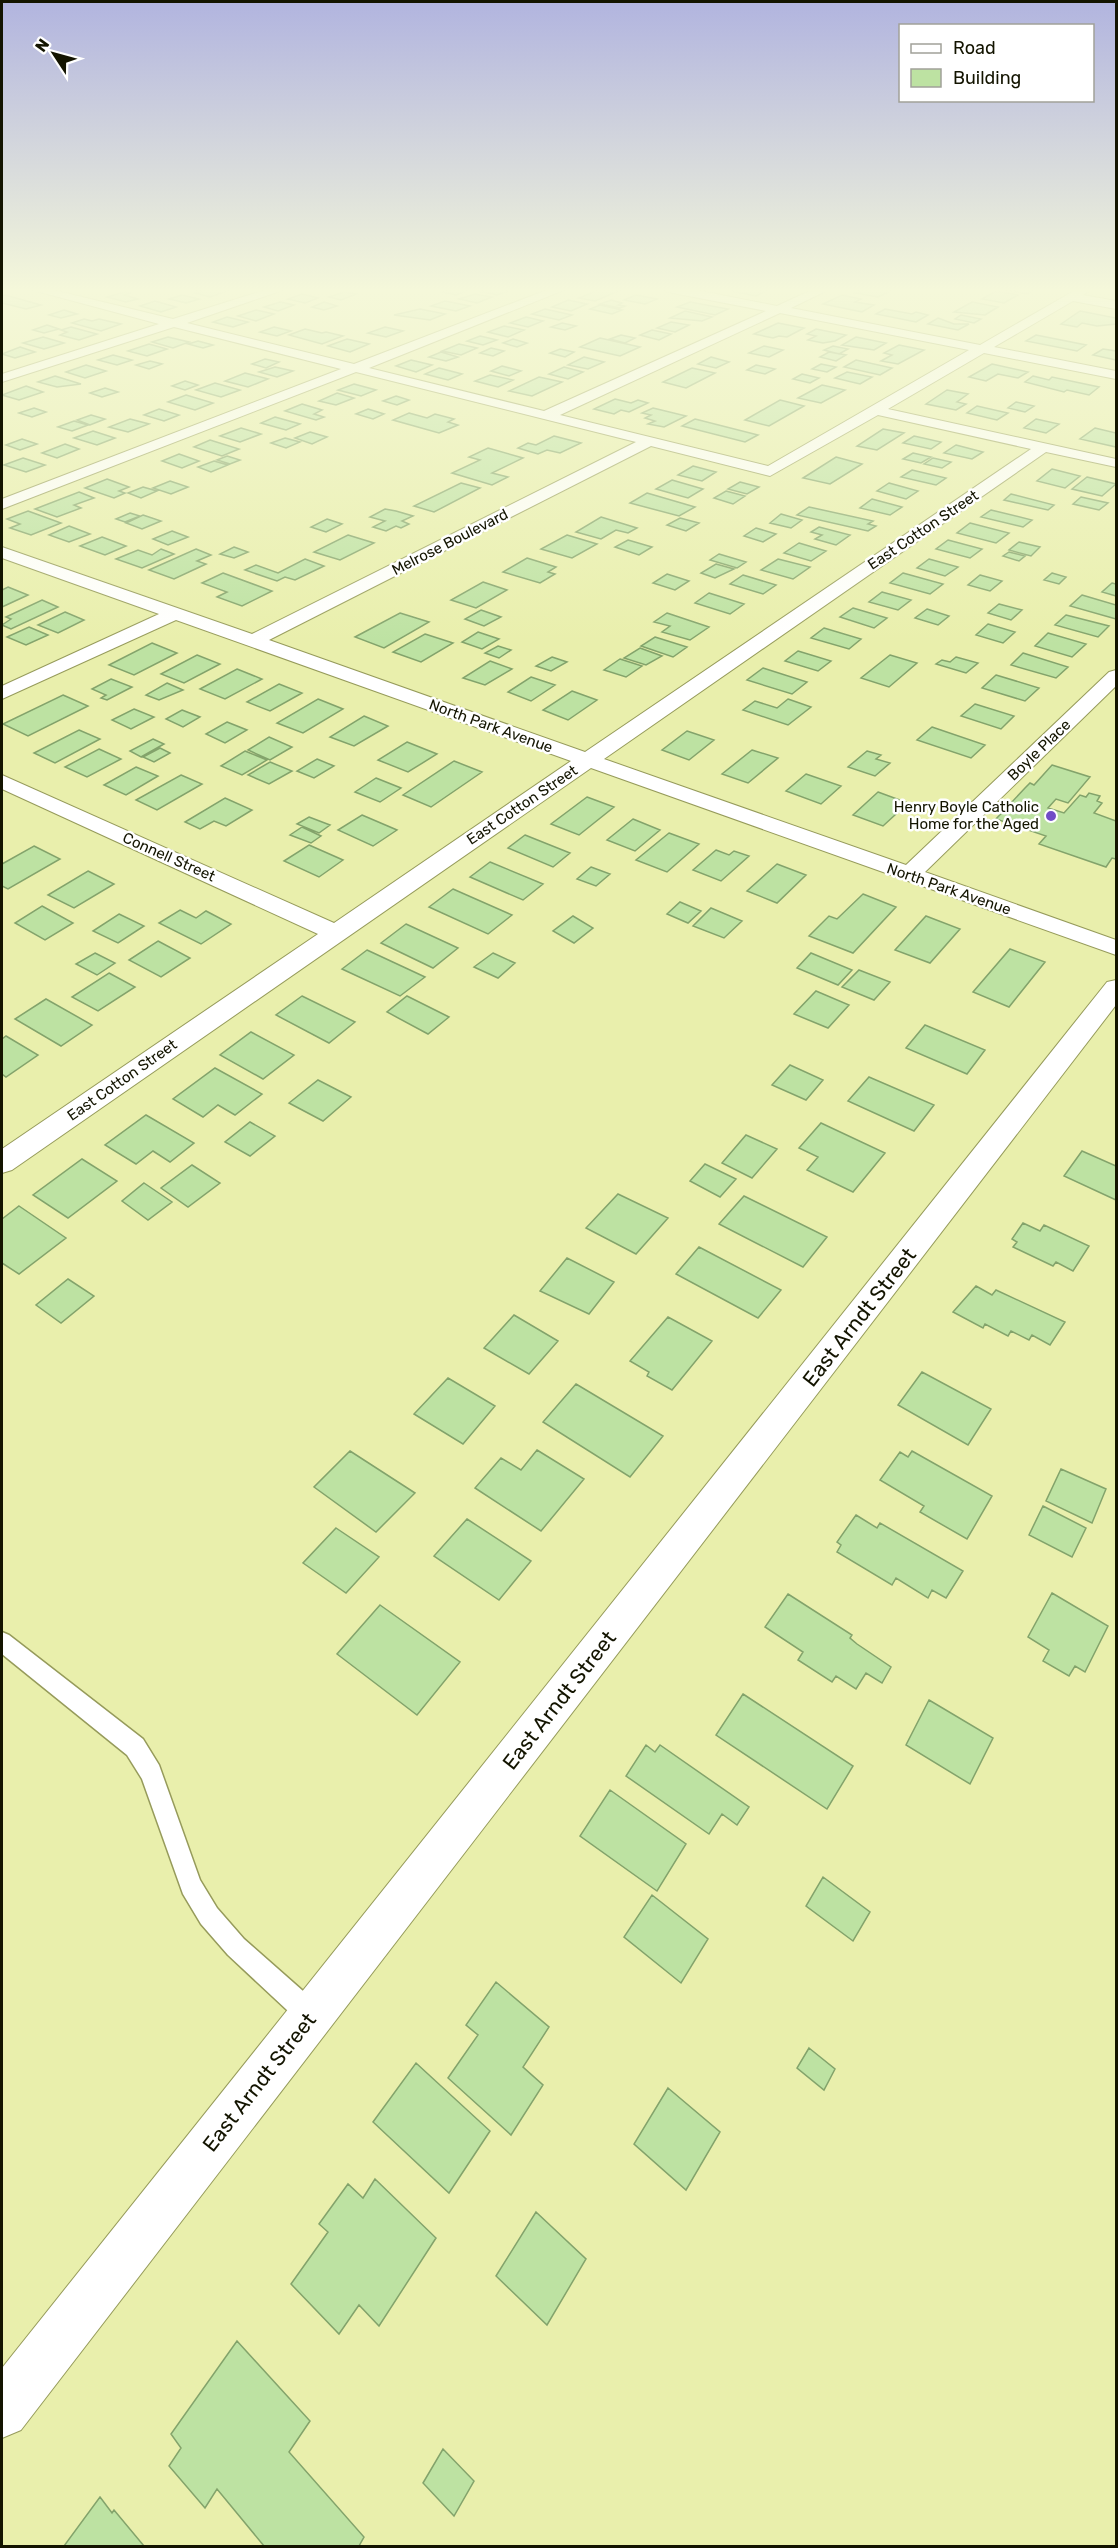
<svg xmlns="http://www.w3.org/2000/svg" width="1118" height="2548" viewBox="0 0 1118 2548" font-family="Rubik,sans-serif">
  <rect width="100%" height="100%" fill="#e9efac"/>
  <path fill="#bde2a2" stroke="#83a36b" stroke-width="1.5" d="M220 288 230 290 210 297 195 293 202 291 192 289Z
    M453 288H459L469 290 456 295 443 292Z
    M487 288H508L513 289 497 295 479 291Z
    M603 288 621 290 595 301 579 298Z
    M737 288H751L766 291 756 296 731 291Z
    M865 288H890L895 289 878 297 855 293Z
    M997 288H1037L1027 294Z
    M996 291 1018 295 1004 303 982 299Z
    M125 292 131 293 124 295 138 299 126 302 107 297Z
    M344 292 356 294 341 300 329 297Z
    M302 294 318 298 305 303 288 299Z
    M475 294 492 297 477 303 459 299Z
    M5 295 41 305 26 309 2 303V296Z
    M182 295 199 299 186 303 169 299Z
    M636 295 657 299 645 304 624 300Z
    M842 295 861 299 855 302 874 305 862 312 823 304Z
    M568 300 587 304 571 311 552 307Z
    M611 300 622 303 618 305 625 306 620 308 600 304Z
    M155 301 176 307 161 312 140 306Z
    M445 301 470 306 456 311 431 306Z
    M280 302 294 305 278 311 264 307Z
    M324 302 337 306 324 310 312 307Z
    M690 302 728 309 715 315 677 307Z
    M972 302 998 307 985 315 954 312Z
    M600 305 622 310 612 314 590 309Z
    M420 309 445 314 430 320 394 315Z
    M545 309 572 315 559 320 532 314Z
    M885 309 912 314 916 312 928 315 916 322 876 314Z
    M64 310 77 314 61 318 49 315Z
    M256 310 274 314 256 321 238 316Z
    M685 311 712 317 702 321 670 318Z
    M1080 311 1116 318V324L1097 326 1082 323 1077 327 1061 324Z
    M961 315 981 319 974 323 955 319Z
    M227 317 248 322 233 327 213 322Z
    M526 317 543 321 528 327 510 323Z
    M938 318 954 324H969L958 330 928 324Z
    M84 319 92 321 99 319 121 324 101 331 72 323Z
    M671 322 689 325 675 332 657 328Z
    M562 323 576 326 565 330 551 327Z
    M778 323 804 328 787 337 779 336 773 338 754 334Z
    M47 325 59 329 44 333 33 330Z
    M504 326 524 330 508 337 488 332Z
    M71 327 97 334 79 340 60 335 67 332 61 330Z
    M274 327 291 331 277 336 260 332Z
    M385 327 403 331 386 337 368 333Z
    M305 329 322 333 326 332 343 336 322 344 289 335Z
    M816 329 846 335 835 341 823 343 808 340 816 336 807 334Z
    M652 330 671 334 659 340 640 335Z
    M621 335 635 338 625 343 610 339Z
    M1036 335 1086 345 1077 351 1026 341Z
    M480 336 497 340 483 345 467 341Z
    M43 337 64 343 44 349 23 343Z
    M168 337 189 342 173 348 152 342Z
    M856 337 886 343 874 350 842 345Z
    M600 338 640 347 620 356 580 347Z
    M347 339 369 344 350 352 328 346Z
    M513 339 527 343 517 347 503 343Z
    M198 341 213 345 203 348 188 344Z
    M149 344 167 349 147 356 128 351Z
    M459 344 477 348 461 355 442 351Z
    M899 345 924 350 898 364 881 361 892 355 884 353Z
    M764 346 783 350 769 357 749 353Z
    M833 346 848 349 839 354 824 350Z
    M20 347 35 352 15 358 2 354Z
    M491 348 504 351 493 356 480 353Z
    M560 349 574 352 565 357 550 353Z
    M1103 349 1116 351V360L1093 355Z
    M441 352 458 357 446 361 429 357Z
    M829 352 846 355 836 361 820 357Z
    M113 355 132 360 117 365 98 360Z
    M584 357 604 362 588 369 568 365Z
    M711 357 729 362 716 368 698 364Z
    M265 359 279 362 266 368 252 364Z
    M411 360 432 365 416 372 396 366Z
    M856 360 892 368 880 375 844 367Z
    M150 361 162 364 149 369 136 365Z
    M821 364 836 367 827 372 812 369Z
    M992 364 1028 372 1018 378 998 374 986 381 969 377Z
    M86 365 106 371 85 378 66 372Z
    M756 365 775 369 765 374 747 370Z
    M502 366 521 371 509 376 491 371Z
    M275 367 293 371 277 377 259 372Z
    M564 367 583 372 568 379 549 374Z
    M439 368 462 374 448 380 425 374Z
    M692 368 715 373 686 388 663 382Z
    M847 372 872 377 860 384 835 378Z
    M245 373 268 379 248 387 225 381Z
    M802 374 819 378 810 383 793 379Z
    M490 375 513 380 498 387 475 381Z
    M55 376 81 384 57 387 38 382Z
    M1033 376 1049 380 1052 377 1099 387 1089 395 1067 390 1064 392 1025 382Z
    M539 377 562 382 532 396 509 391Z
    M185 381 198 385 185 390 172 386Z
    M215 383 240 390 221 397 196 390Z
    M354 384 376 390 361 396 338 390Z
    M822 385 845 390 821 403 798 398Z
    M26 386 43 392 19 400 2 395Z
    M105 388 118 392 102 397 90 393Z
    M947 390 968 394 957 402 966 404 956 410 926 404Z
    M337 393 354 398 336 405 319 401Z
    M186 395 213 403 195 410 168 402Z
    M396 396 409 400 397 405 383 401Z
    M615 399 631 403 638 400 648 403 629 412 621 410 614 414 594 409Z
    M780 400 804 406 769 426 745 420Z
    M1016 402 1034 406 1025 412 1008 408Z
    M302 404 322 410 314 414 324 417 316 420 285 411Z
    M977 406 1008 413 997 420 967 413Z
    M34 408 46 412 32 417 19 413Z
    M653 408 686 416 664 427 648 424 655 421 645 418 651 415 642 413Z
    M159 409 179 415 164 421 144 415Z
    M368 409 384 414 373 419 356 414Z
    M409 413 427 418 435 414 454 419 448 422 458 425 439 433 393 420Z
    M91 415 105 419 90 425 77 420Z
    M275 417 300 424 286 430 261 423Z
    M130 419 149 424 128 432 109 427Z
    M695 419 758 435 745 442 682 426Z
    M1036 419 1059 424 1046 433 1024 428Z
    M74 421 88 425 72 431 58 427Z
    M241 428 261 434 240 442 220 436Z
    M1095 428 1116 433V447L1080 439Z
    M883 429 904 433 877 450 857 446Z
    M93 431 115 438 97 445 74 438Z
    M310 432 327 437 312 444 295 438Z
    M554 436 581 443 560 453 547 450 538 454 518 448 528 443 536 445Z
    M914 436 941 442 931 449 903 443Z
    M285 438 300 442 286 448 271 443Z
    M22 439 37 444 20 450 6 445Z
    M210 440 239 449 222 456 194 447Z
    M65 444 79 449 57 458 42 453Z
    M956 445 983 452 972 459 944 453Z
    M488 448 523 458 492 473 508 477 492 485 452 473 480 460 469 457Z
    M913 453 931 457 921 463 903 459Z
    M179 454 199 461 182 468 162 461Z
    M227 456 240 460 230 464 217 460Z
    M836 457 862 464 830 484 803 478Z
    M23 458 45 465 26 472 4 465Z
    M933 458 951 462 942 468 924 464Z
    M214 461 228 465 211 472 198 467Z
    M693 466 716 472 702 481 678 475Z
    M1052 469 1080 476 1065 488 1037 481Z
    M912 470 946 478 936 485 901 477Z
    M1087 477 1116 484 1102 496 1072 489Z
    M107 479 129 487 119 491 125 493 114 498 85 488Z
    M672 480 703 489 688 498 656 489Z
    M170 481 188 487 171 494 153 488Z
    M740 482 759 487 747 494 728 489Z
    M461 483 480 488 434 512 414 506Z
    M889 483 918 491 906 499 877 491Z
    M143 487 157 491 141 498 128 493Z
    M726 491 745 496 733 504 714 498Z
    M79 492 94 498 74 505 81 508 57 517 35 509Z
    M647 493 695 507 679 516 630 503Z
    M1011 494 1054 505 1048 510 1004 500Z
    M1081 497 1108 503 1099 510 1073 504Z
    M872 499 902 507 890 515 860 508Z
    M809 507 873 521 868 524 876 526 868 531 797 515Z
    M385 509 396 511 413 516 402 521 409 524 401 528 396 526 386 531 373 527 385 521 370 517Z
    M991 510 1032 520 1023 527 981 517Z
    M28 511 61 523 31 535 10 528 20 524 7 519Z
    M130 513 140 516 125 522 116 519Z
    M781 514 802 520 791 528 770 523Z
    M143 515 161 521 142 529 126 523Z
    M601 517 637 528 628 533 616 530 601 539 576 532Z
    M680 518 699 523 686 531 667 525Z
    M327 519 342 524 326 532 311 527Z
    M970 523 1009 533 996 543 957 533Z
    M69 526 90 534 69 542 49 535Z
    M819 527 850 535 836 545 815 539 822 535 811 532Z
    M756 528 776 534 763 542 744 536Z
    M172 531 188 537 168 545 153 539Z
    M348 535 374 543 340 560 314 552Z
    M567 535 597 544 572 558 541 549Z
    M102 537 126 546 105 555 80 546Z
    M628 540 652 547 639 555 615 547Z
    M948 540 982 549 970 558 936 549Z
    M1019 542 1040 547 1031 556 1009 550Z
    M799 543 826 551 811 561 784 553Z
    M234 547 248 552 234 558 220 554Z
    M161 549 174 554 142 568 116 559 138 550 152 555Z
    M196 549 211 555 197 561 206 564 174 579 149 570Z
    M1009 552 1025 556 1019 561 1003 556Z
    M719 554 746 562 737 568 710 560Z
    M527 558 556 567 548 572 555 574 540 583 503 572Z
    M305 559 324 566 295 580 285 577 277 581 245 570 256 565 278 573Z
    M778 559 810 567 793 579 761 570Z
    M929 559 958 567 945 576 917 568Z
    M716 564 734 569 715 578 701 573Z
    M223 573 272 591 242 606 217 597 227 592 202 583Z
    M903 573 943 584 930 594 890 583Z
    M1052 573 1066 577 1059 584 1044 580Z
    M667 574 689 581 675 590 653 583Z
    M743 575 776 585 763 594 730 584Z
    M980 575 1002 581 990 591 968 585Z
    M483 582 507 590 476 608 451 600Z
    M1112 583 1116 584V596L1102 592Z
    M8 587 28 595 2 607V590Z
    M882 592 911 600 898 610 869 602Z
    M709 593 744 604 730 614 695 603Z
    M1082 595 1116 605V619L1070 606Z
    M42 600 58 607 11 629 2 625 11 619 6 617Z
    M999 604 1022 610 1011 620 988 613Z
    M853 608 887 618 874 628 840 617Z
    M927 609 949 616 938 625 915 618Z
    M481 610 501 617 484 626 465 619Z
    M65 612 84 620 58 633 38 625Z
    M400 613 429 622 384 648 355 637Z
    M667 613 709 627 690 640 662 632 670 626 654 622Z
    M1066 615 1109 626 1098 637 1055 625Z
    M988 624 1015 632 1003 643 976 635Z
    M29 627 48 635 26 645 7 637Z
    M824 628 861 639 849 649 811 638Z
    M478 632 499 639 482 649 462 642Z
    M1048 633 1086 644 1072 657 1035 646Z
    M425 634 453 643 421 662 393 652Z
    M655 637 687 647 673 657 641 646Z
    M152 643 177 653 134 675 109 665Z
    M498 646 511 650 499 658 485 653Z
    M640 648 662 656 646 665 624 658Z
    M798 651 831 661 818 671 785 661Z
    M1023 653 1068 667 1056 678 1011 665Z
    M197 655 220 664 184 683 161 674Z
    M890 655 917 663 889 687 861 678Z
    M552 657 567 662 551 671 536 666Z
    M956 657 978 663 966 673 936 664 942 660 950 662Z
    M620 659 642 666 626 677 604 670Z
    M490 661 512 669 485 685 463 678Z
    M763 668 807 682 792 694 747 680Z
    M237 669 262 679 225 699 200 689Z
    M996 675 1039 688 1025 701 982 688Z
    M531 677 555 685 531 701 508 692Z
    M111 679 132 687 107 700 101 698 106 695 92 689Z
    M167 683 183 690 159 700 146 695Z
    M279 684 302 693 270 711 247 702Z
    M572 691 597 700 568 720 543 710Z
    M63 695 88 706 28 736 3 724Z
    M318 699 343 709 303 733 277 723Z
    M788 699 811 707 788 725 743 710 755 701 777 708Z
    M975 704 1014 716 1001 729 961 716Z
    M134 709 154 717 131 729 112 720Z
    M182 710 200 717 183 727 166 719Z
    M364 716 388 726 354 746 330 737Z
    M227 722 247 730 225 743 206 734Z
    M932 727 985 745 971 758 917 740Z
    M79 730 100 739 55 763 34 753Z
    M687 731 714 740 689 760 662 750Z
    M269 737 292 747 270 760 248 750Z
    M153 739 164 744 141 757 130 751Z
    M407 742 437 754 408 772 378 760Z
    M160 748 170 753 154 762 143 757Z
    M99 749 121 759 87 777 65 767Z
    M752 750 778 758 748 783 722 774Z
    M245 751 267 760 242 775 221 766Z
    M867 751 881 755 876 759 890 763 875 776 848 767Z
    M317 759 334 766 314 778 297 771Z
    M454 761 482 772 431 807 403 795Z
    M270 762 292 771 269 784 248 775Z
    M1052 765 1090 777 1068 803 1056 799 1048 808 1064 813 1080 795 1086 797 1089 793 1100 796 1097 801 1102 803 1094 813 1116 821V859L1112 858 1106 867 1039 844 1046 836 996 819 1025 788 1030 783 1034 785Z
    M136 767 158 776 126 795 104 785Z
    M806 774 841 786 821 804 786 791Z
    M181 775 202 784 157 810 136 800Z
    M376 778 401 788 380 802 355 792Z
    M878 792 908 803 883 826 853 815Z
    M587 797 614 807 579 835 551 824Z
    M225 798 252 810 226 826 214 821 200 829 185 822Z
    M362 815 397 830 373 846 338 830Z
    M309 817 330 825 319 833 297 824Z
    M633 819 660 830 635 851 607 840Z
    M302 827 321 836 311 843 290 835Z
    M669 833 699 844 667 872 636 860Z
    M525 835 570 853 553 867 508 848Z
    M309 845 343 860 319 877 284 861Z
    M34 846 60 859 8 889 2 886V864Z
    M716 850 729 855 734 851 749 856 721 881 693 870Z
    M490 862 543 884 523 900 470 877Z
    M777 864 806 875 777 903 747 891Z
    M591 867 610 874 596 886 577 879Z
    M88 871 114 884 74 908 48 895Z
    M453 889 512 915 488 934 429 907Z
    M863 894 896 907 853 953 809 936 829 916 837 919Z
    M680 902 701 911 688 923 667 914Z
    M42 906 73 923 45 940 15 923Z
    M711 908 742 921 724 938 693 926Z
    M180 910 196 918 206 911 231 924 201 944 159 923Z
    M119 914 144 926 118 943 93 931Z
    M573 916 593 928 574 943 553 931Z
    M926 916 960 929 930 963 895 950Z
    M406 924 458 948 433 968 381 943Z
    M158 941 190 958 161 977 129 960Z
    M1010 949 1045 962 1009 1007 973 992Z
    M367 950 425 977 400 996 342 969Z
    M95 953 115 963 97 975 76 964Z
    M493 953 515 963 498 978 474 967Z
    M811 953 852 970 838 985 797 968Z
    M859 970 890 982 874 1000 842 987Z
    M109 973 135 987 98 1011 72 997Z
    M816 991 849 1005 828 1028 794 1014Z
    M302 996 355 1022 329 1043 276 1015Z
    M407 996 449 1017 428 1034 387 1012Z
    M46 999 92 1025 61 1046 15 1019Z
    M925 1025 985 1050 967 1074 906 1048Z
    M251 1032 294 1055 263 1079 220 1055Z
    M6 1036 38 1055 6 1077 2 1074V1039Z
    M790 1065 823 1080 806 1100 772 1085Z
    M215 1068 262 1094 235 1115 218 1105 203 1117 173 1099Z
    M869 1077 934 1105 914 1131 848 1101Z
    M318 1080 351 1097 323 1121 289 1103Z
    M146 1115 194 1143 170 1162 153 1151 136 1164 105 1145Z
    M250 1122 275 1136 250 1156 225 1142Z
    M821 1123 885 1153 853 1192 807 1170 818 1157 799 1148Z
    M746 1135 777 1149 752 1178 722 1163Z
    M1082 1151 1116 1166V1200L1064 1176Z
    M82 1159 117 1181 68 1218 33 1195Z
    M705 1164 736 1179 720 1197 690 1181Z
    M192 1165 220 1183 188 1207 161 1188Z
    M144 1183 172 1202 148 1220 122 1201Z
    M618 1194 668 1218 636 1254 586 1228Z
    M744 1196 827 1237 803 1267 719 1224Z
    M19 1206 66 1238 19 1274 2 1263V1219Z
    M1023 1223 1040 1231 1044 1225 1089 1246 1073 1271 1056 1262 1053 1266 1013 1247 1017 1242 1012 1239Z
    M699 1247 781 1290 758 1318 676 1274Z
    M567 1258 614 1282 589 1314 540 1291Z
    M68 1279 94 1296 61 1323 36 1305Z
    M976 1286 992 1295 996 1290 1065 1322 1050 1345 1032 1335 1029 1340 1011 1331 1008 1336 985 1324 983 1328 953 1312Z
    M514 1315 558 1341 529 1374 484 1348Z
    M668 1317 712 1341 672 1390 647 1376 649 1372 630 1361Z
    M922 1372 991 1409 968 1445 898 1405Z
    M448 1378 495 1406 463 1444 414 1414Z
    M576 1384 663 1436 630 1477 543 1422Z
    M537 1450 584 1479 541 1531 475 1488 501 1458 521 1470Z
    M350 1451 415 1493 376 1532 314 1487Z
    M912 1451 992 1496 967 1539 920 1512 924 1506 880 1480 900 1452 908 1457Z
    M1061 1469 1106 1489 1092 1523 1046 1501Z
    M1043 1506 1086 1528 1072 1557 1029 1535Z
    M856 1515 877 1528 880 1523 963 1571 946 1598 932 1590 928 1598 896 1578 892 1585 837 1552 841 1545 837 1542Z
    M467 1519 531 1561 499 1600 434 1556Z
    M336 1528 379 1557 346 1593 303 1563Z
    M1052 1593 1108 1626 1085 1672 1075 1666 1069 1676 1043 1661 1049 1650 1028 1637Z
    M788 1594 852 1635 850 1638 857 1644 891 1667 882 1683 866 1673 856 1689 836 1676 832 1682 798 1660 803 1652 765 1627Z
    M380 1605 460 1662 417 1715 337 1654Z
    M743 1694 853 1766 827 1809 716 1735Z
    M929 1700 993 1738 970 1784 906 1745Z
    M646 1745 655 1752 660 1745 749 1807 737 1825 722 1814 709 1834 626 1776Z
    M610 1790 686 1844 657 1891 580 1836Z
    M823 1877 870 1912 853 1941 806 1906Z
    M652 1895 708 1939 681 1983 624 1937Z
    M496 1982 549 2027 523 2067 543 2085 511 2135 448 2078 478 2035 466 2025Z
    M809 2048 835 2069 824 2090 797 2068Z
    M416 2063 490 2131 449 2193 373 2122Z
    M668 2088 720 2132 686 2190 634 2144Z
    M375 2179 436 2238 379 2326 359 2305 339 2334 291 2284 328 2232 319 2224 348 2184 363 2198Z
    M536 2212 586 2259 547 2325 496 2276Z
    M237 2341 310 2421 289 2452 364 2537 359 2546H264L217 2489 205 2508 169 2466 181 2448 171 2434Z
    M443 2449 474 2481 454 2516 423 2483Z
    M100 2497 112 2513 114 2510 144 2546H64Z"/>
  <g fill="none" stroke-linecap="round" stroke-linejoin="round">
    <g stroke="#969b5b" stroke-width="3">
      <path id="service" d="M2 1632 9 1635 143 1739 159 1765 200 1880 217 1908 244 1939 320 2006 323 2015 320 2024 311 2027 302 2024 228 1955 201 1924 183 1894 142 1779 127 1755 2 1654Z"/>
    </g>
    <g stroke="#969b5b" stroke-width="2">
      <path id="minor" d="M25 288H45L173 319 271 288H289L187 323 354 364 552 288H569L369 368 544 411 766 311 668 292 662 288H686L777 306 816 288H832L791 308 980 345 1079 288H1093L1083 295 1116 301V309L1073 301 994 347 1116 371V379L984 353 888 409 1116 459V467L1046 452 604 759 906 865 1109 672 1116 670V686L925 872 1116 940V955L591 768 12 1170 2 1173V1149L318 934 2 789V775L334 923 571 761 176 620 2 699V686L159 614 2 558V547L252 634 636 442 356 372 2 509V499L341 369 174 327 2 382V374L159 324ZM780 313 969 350 768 466 560 415ZM878 415 1031 449 585 752 269 640 651 446 770 476Z
        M1116 980V1005L21 2430 2 2438V2368L1107 982Z"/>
    </g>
    <use href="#service" fill="#fff" fill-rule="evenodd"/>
    <use href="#minor" fill="#fff" fill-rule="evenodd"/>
  </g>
  <linearGradient id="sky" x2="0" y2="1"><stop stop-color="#b1b4df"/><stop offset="0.45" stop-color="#f5f8da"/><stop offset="1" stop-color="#f5f8da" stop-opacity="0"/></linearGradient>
  <rect width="1118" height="645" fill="url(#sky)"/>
  <circle fill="#714dc7" stroke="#fff" stroke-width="2" cx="1051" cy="816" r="6"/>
  <g text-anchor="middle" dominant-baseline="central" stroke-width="5" stroke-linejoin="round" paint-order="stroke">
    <g font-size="15" fill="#131400" stroke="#fff">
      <text transform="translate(923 530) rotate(-34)">East Cotton Street</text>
      <text transform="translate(450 542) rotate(-27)">Melrose Boulevard</text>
      <text transform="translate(491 726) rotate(20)">North Park Avenue</text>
      <text transform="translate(1039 750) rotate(-44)">Boyle Place</text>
      <text transform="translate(522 805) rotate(-34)">East Cotton Street</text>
      <text transform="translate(169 857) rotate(24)">Connell Street</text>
      <text transform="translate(949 889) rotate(19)">North Park Avenue</text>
      <text transform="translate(122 1080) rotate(-35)">East Cotton Street</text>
    </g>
    <g font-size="15" fill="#131400" stroke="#fff" text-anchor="end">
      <text x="1039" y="807">Henry Boyle Catholic<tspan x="1039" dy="17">Home for the Aged</tspan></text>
    </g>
    <g font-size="21" fill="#131400" stroke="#fff">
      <text transform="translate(859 1317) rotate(-52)">East Arndt Street</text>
      <text transform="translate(559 1700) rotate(-52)">East Arndt Street</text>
      <text transform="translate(259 2082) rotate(-52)">East Arndt Street</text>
    </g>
  </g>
  <rect width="1118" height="2548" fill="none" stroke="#131400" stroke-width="6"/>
  <rect x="899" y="24" width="195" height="78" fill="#ffffff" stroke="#a1a199" stroke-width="1.5"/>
  <rect x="911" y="44" width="30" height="9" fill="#ffffff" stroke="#a1a199" stroke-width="1.5"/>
  <text x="953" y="54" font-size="18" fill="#131400">Road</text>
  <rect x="911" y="69" width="30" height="18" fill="#bde2a2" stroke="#a1a199" stroke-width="1.5"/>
  <text x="953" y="84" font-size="18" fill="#131400">Building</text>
  <g transform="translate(54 54) rotate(306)" stroke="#ffffff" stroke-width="4.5" paint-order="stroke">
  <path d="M0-4.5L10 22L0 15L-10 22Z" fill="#131400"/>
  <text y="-9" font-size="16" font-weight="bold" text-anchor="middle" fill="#131400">N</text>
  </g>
</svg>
